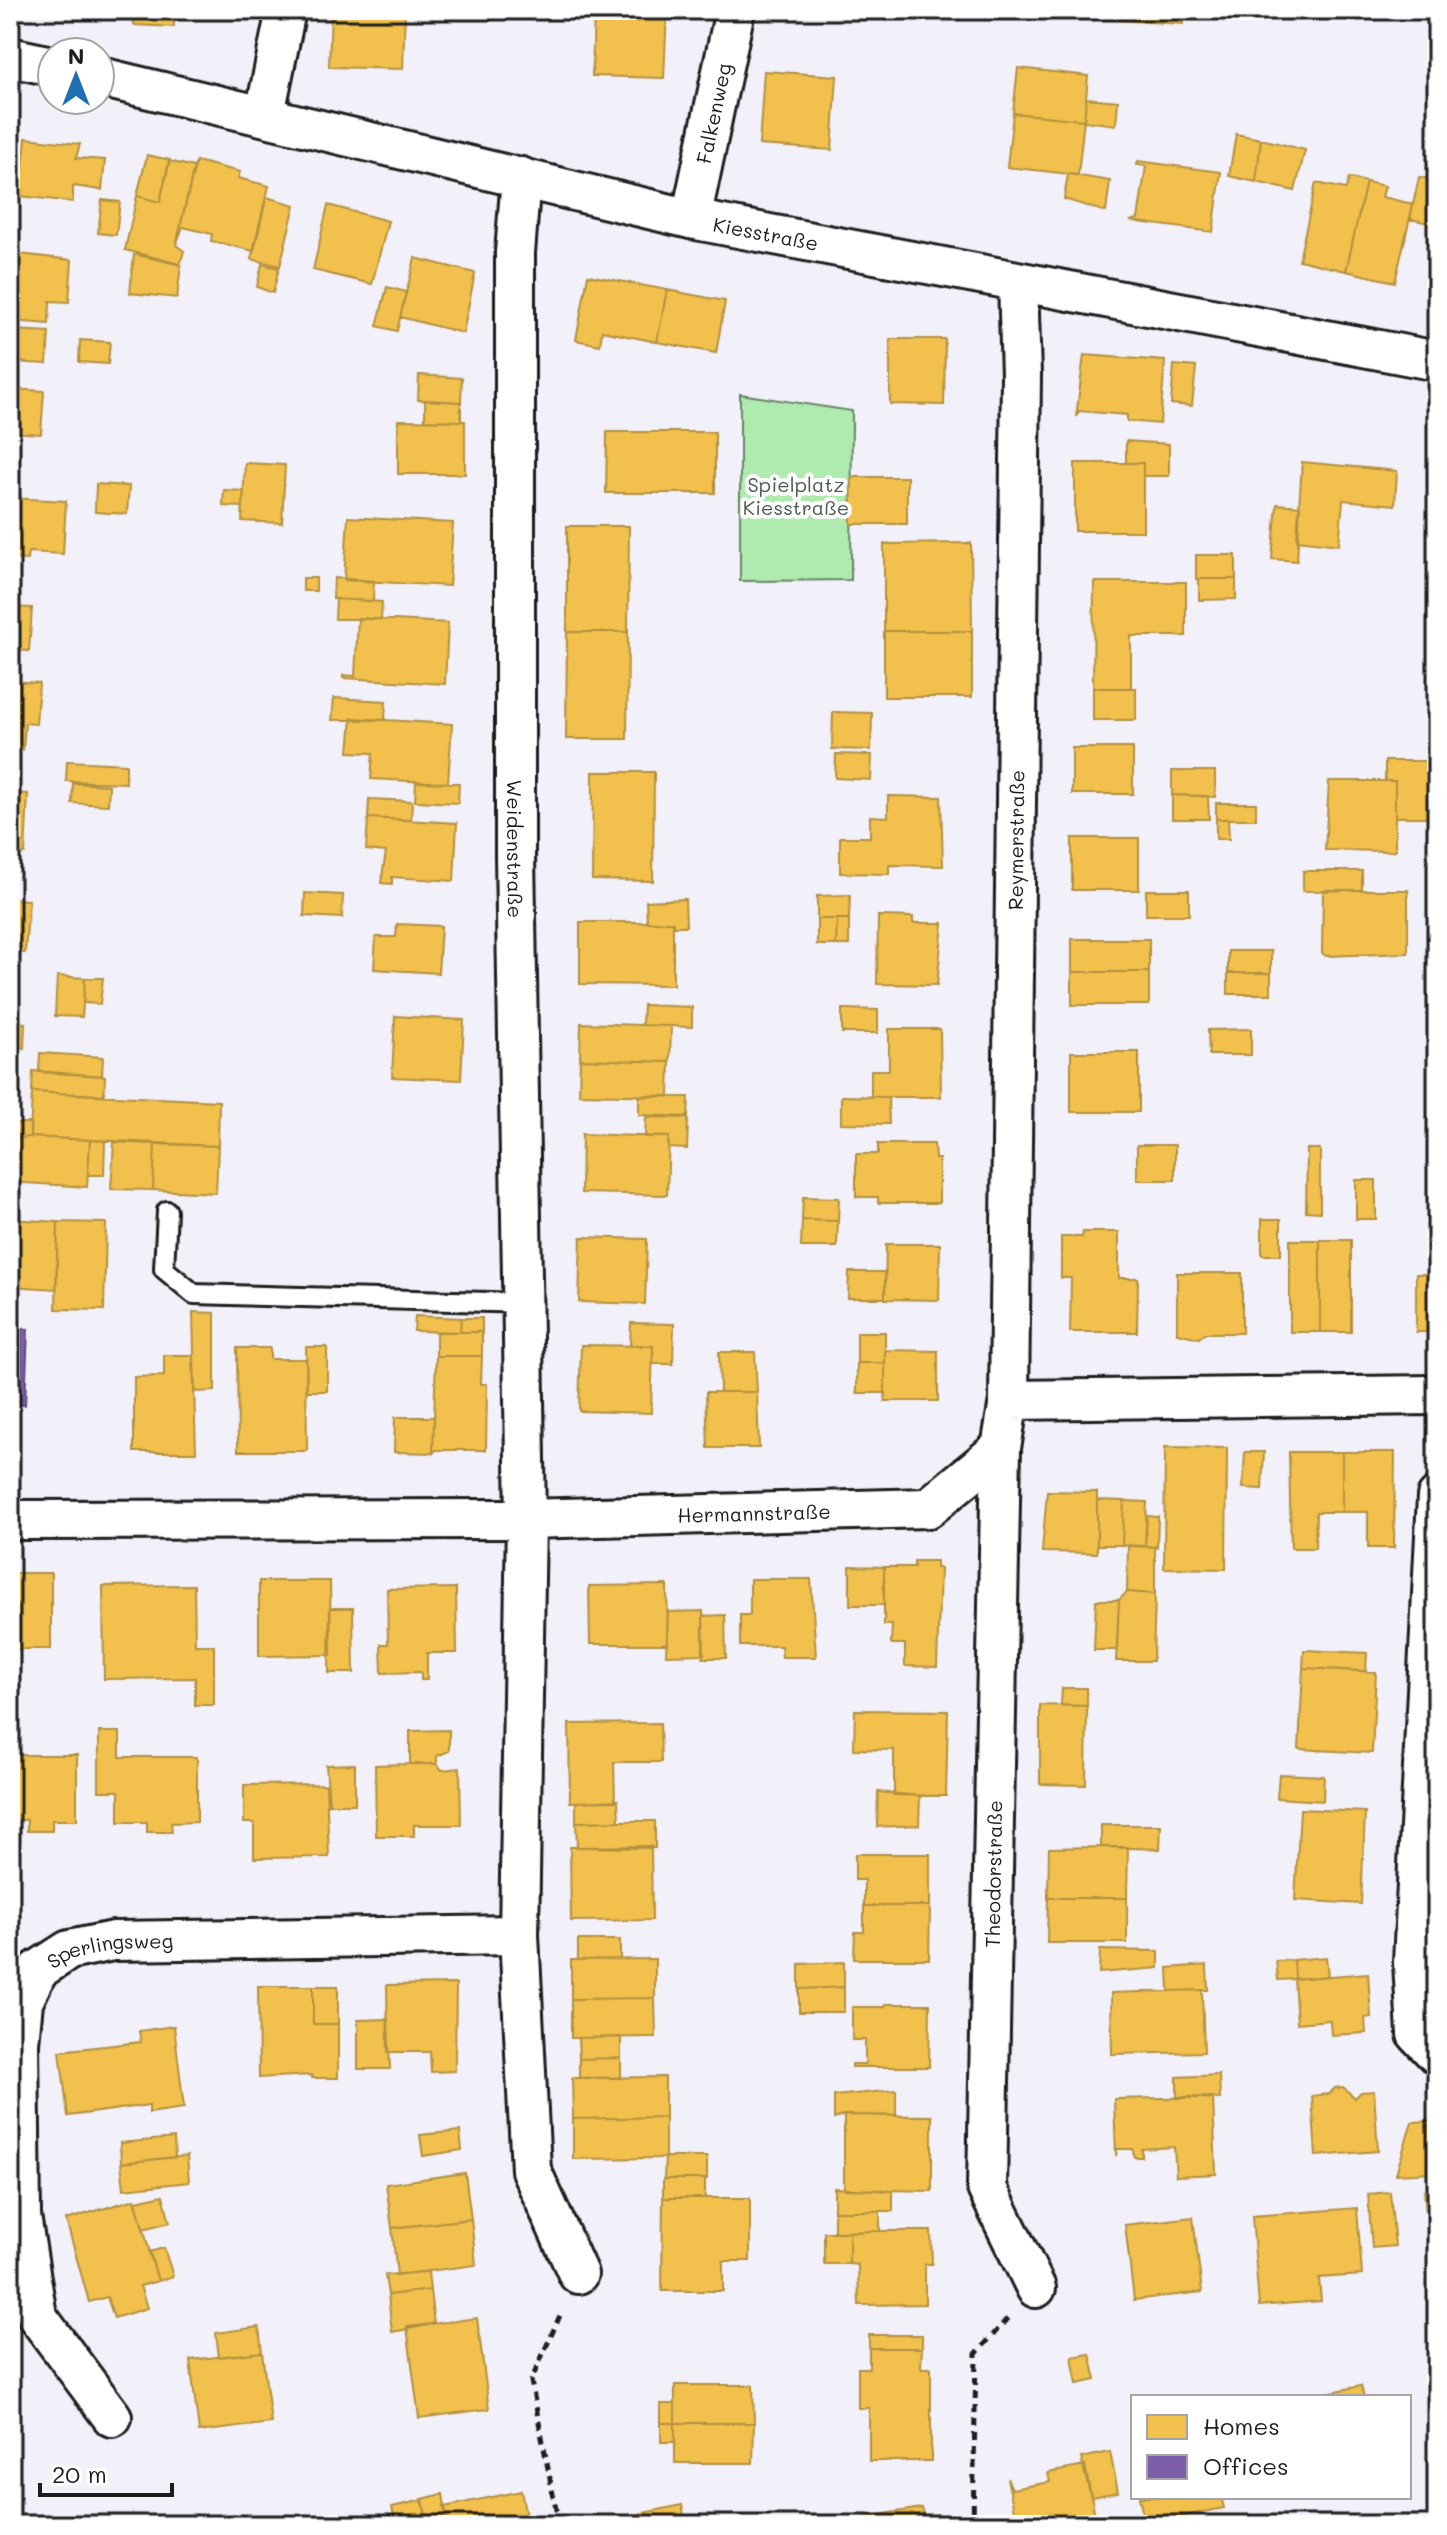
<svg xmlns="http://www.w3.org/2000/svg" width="1447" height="2535" viewBox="0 0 1447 2535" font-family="Mali,sans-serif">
  <rect width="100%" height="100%" fill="#f2f0f9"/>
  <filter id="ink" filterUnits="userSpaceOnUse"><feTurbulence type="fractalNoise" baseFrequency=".0125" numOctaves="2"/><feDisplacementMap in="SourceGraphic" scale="16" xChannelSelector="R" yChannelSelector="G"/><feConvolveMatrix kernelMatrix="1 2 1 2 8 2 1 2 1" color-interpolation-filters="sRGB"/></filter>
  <g filter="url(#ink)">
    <path fill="#afeaaf" stroke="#668366" stroke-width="2" d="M740 394 852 411 851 580 740 581Z"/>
    <path fill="#f2c14e" stroke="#b2903f" stroke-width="2" d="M135 10H174V27L134 25Z
      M331 10H405L403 69 329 67Z
      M594 10H667L664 78 592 76Z
      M1092 10H1135L1134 21 1091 18Z
      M1135 10H1184L1183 24 1134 21Z
      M1018 68 1088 76 1084 120 1013 113Z
      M764 71 837 76 832 150 759 145Z
      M1086 98 1118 101 1116 125 1084 121Z
      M1013 113 1084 120 1078 175 1007 167Z
      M1236 134 1261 139 1256 182 1229 176Z
      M26 138 80 144 76 158 105 160 102 190 73 186V202L20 196Z
      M1261 139 1305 150 1295 191 1256 182Z
      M147 155 170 160 160 202 137 196Z
      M169 161 194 167 176 245 184 251 180 264 125 250 137 196 160 202Z
      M196 161 240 172 238 178 269 186 254 251 211 241 212 234 183 227 176 245Z
      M1138 161 1221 172 1213 232 1130 221 1138 219 1146 166 1137 165Z
      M1068 174 1110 181 1106 212 1064 199Z
      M1419 177 1437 180 1434 224 1410 219Z
      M1349 178 1366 182 1346 271 1299 260 1316 183 1346 189Z
      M1366 182 1385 186 1382 197 1413 204 1395 282 1346 271Z
      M266 197 295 205 280 266 251 259Z
      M102 200 120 202 116 235 98 233Z
      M328 205 388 221 372 284 313 270Z
      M10 253 72 260 69 302 50 301 49 324 12 321Z
      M134 254 181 265 177 298 130 293Z
      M1432 254 1437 255V297L1429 295Z
      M415 258 475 273 463 333 400 317Z
      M262 264 279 268 273 293 257 287Z
      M588 275 667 290 657 342 602 331 600 345 576 340Z
      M387 287 406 292 397 331 377 326Z
      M667 290 725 301 716 353 657 342Z
      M10 315 15 321 14 330 49 332 47 364 11 362 10 376Z
      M890 339H945L944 405 890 404Z
      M80 340 110 342 108 364 79 362Z
      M1084 355 1165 361 1160 424 1127 421V415L1079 411 1076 417Z
      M1174 365 1196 367 1192 406 1171 404Z
      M419 375 462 378 461 402 418 400Z
      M10 389 44 391 41 434 10 432Z
      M425 400 461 402V421L425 420Z
      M398 420 465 421V474H398Z
      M607 432H715V493H606Z
      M1126 441 1169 444V476H1143V463H1126Z
      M1302 462 1397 471 1395 505 1343 500 1339 545 1297 540Z
      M245 463 285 465 282 523 242 521Z
      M1075 463H1143V531H1075Z
      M852 477H907V524H851Z
      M96 484 129 486 127 514 95 512Z
      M224 490 244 491 243 507 223 506Z
      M10 498 66 501 63 554 28 552 27 560 10 559Z
      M1277 504 1300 506 1297 561 1272 559Z
      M348 517 453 523 449 586 344 580Z
      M567 526H629L628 632H567Z
      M971 543 972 631H884V544Z
      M1196 555H1236V579H1196Z
      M303 578H316V591H303Z
      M334 578 374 581 373 601 333 599Z
      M1199 579H1236V599L1199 600Z
      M1094 582H1186V636H1131V688H1093Z
      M336 599 382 602 381 619H335Z
      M10 607 32 608 29 651 10 650Z
      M358 618 448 623 445 684 343 678V675L355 676Z
      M884 631H972V697H884Z
      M567 632H628L627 739H566Z
      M10 681 39 683 36 724 25 723 23 750H10Z
      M1093 688H1136V720H1093Z
      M334 698 386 701 385 720H332Z
      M833 712 872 713 871 750 832 749Z
      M352 718 452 724 448 783 371 779 373 753 349 752Z
      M1072 748H1133V794H1072Z
      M836 754 872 755 871 780 835 778Z
      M67 761 126 764V783L66 781Z
      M1385 761H1428V817H1395V781H1385Z
      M1172 771H1215V797L1172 795Z
      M593 772H654L653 881 592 880Z
      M1329 781H1395V851L1325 850Z
      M416 782 459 783 458 803 415 801Z
      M73 783 109 785 108 805 72 803Z
      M10 793 28 794 25 854 10 853Z
      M1172 795 1208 796 1209 819H1172Z
      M888 796 941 797 943 866 889 865V874L840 873V837H870V816L888 817Z
      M369 799 412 801 411 820 368 818Z
      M1216 803H1256V819H1216Z
      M368 818 457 823 454 881 392 877V884L381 883 386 852 366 850Z
      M1216 819H1228L1229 839H1216Z
      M1072 838H1139V890H1072Z
      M1303 871H1362V890L1303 891Z
      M1146 890H1189V915H1146Z
      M1323 890H1408V953L1326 956 1322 953Z
      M305 893 343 895 342 918 304 916Z
      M850 895 849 919H817V896Z
      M10 899 29 900 25 953 10 952Z
      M685 899 686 926H673V922H647L646 901Z
      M878 916 913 917V923H943L937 985 877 984Z
      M817 919H837L836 945H817Z
      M837 919H849V945H836Z
      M580 922H673V985L580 984Z
      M397 924 441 926 438 973 374 969 376 937H396Z
      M1072 939H1149V972H1072Z
      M1228 951H1271V973H1228Z
      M1072 972H1149V1005H1072Z
      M1228 973H1271V994H1228Z
      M57 976 85 978 82 1017 55 1016Z
      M85 978H103L100 1004 83 1003Z
      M643 1005 692 1007V1027L642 1025Z
      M842 1009 878 1010V1033H842Z
      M395 1016 464 1020 461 1080 392 1077Z
      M10 1022 25 1023 24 1048 10 1047Z
      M581 1023 671 1026 670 1062 580 1059Z
      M889 1029H940L941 1097H871V1070H889Z
      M1251 1029V1055H1209L1208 1030Z
      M1071 1052H1139V1112H1071Z
      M40 1053 103 1057 102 1076 39 1072Z
      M580 1059 670 1062 669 1096 579 1094Z
      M33 1071 105 1076 104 1095 32 1092Z
      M32 1092 219 1101 218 1146 30 1137Z
      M639 1096 689 1097 688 1117 639 1115Z
      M841 1096 888 1097 889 1124 841 1123Z
      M646 1117 688 1118 687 1149 668 1148 669 1137H645Z
      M10 1123H30V1137L10 1139Z
      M582 1134 669 1137 667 1195 581 1193Z
      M30 1137 90 1140 87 1187 10 1182V1139Z
      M90 1140 105 1141 104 1175H88Z
      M114 1142 155 1144 153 1190 111 1189Z
      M155 1144 218 1146 216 1193 153 1190Z
      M878 1144H934L935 1159H939V1203H878V1197H856V1154H878Z
      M1137 1145H1175V1180H1137Z
      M1307 1149H1320V1212L1306 1211Z
      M1356 1180H1376V1219H1356Z
      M803 1197 839 1198 838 1221 802 1220Z
      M10 1219 58 1222 56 1289 10 1286Z
      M1262 1219H1281V1255H1262Z
      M802 1220 838 1221 837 1247H801Z
      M58 1222 106 1223 104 1310 56 1309Z
      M1083 1232H1119V1278H1138L1137 1332H1070L1071 1278H1061V1237H1082Z
      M581 1237 647 1239 645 1304 579 1302Z
      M1290 1240H1320V1332H1290Z
      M1320 1240H1351V1332H1320Z
      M886 1244H940L939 1300 885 1299Z
      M849 1272H885V1298H848Z
      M1177 1273H1242V1333H1205L1199 1338 1177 1333Z
      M1416 1274H1437V1332H1416Z
      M193 1312 215 1313V1391L195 1392Z
      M415 1316 461 1318 460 1332 414 1331Z
      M461 1318H482V1332H460Z
      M631 1323 674 1324 673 1364H653V1346L630 1345Z
      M436 1332H482V1356H436Z
      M857 1332H885V1363H857Z
      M581 1345 653 1346 651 1413 579 1411Z
      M306 1347H327V1391H307Z
      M237 1348H270V1359H306L307 1451H238Z
      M885 1350 938 1351V1401H885Z
      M719 1352H755L757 1392H720Z
      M164 1355H193L196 1452H134V1377L164 1376Z
      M436 1356H482L481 1384H487L486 1450H436L433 1453Z
      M857 1363H885V1393H857Z
      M706 1392H757L759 1448H708Z
      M395 1417H434L433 1453 394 1452Z
      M1165 1447 1227 1448 1226 1569 1164 1568Z
      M1245 1452H1264L1262 1489 1243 1488Z
      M1289 1452H1342V1512H1316L1315 1548H1291Z
      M1342 1452H1395L1394 1548H1368V1512H1342Z
      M1047 1491 1097 1492V1553L1042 1552Z
      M1097 1500 1124 1501 1122 1545H1097Z
      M1124 1501 1147 1502 1145 1546 1122 1545Z
      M1147 1516 1158 1517 1157 1547 1145 1546Z
      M1128 1546 1155 1547V1594L1127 1592Z
      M914 1561H936V1568H940L937 1667 905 1666V1644H891L892 1625H884V1567H914Z
      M850 1566 884 1567V1605H850Z
      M10 1573H51V1649H10Z
      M750 1579H811L816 1657H782L781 1646H740V1615H750Z
      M259 1581H330L331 1655 259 1656Z
      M194 1585 195 1645H214V1705H195V1678L104 1679 103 1586Z
      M667 1585 668 1644H590L589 1586Z
      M456 1588 457 1653H427V1680H421V1672L382 1673 381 1644H388L387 1589Z
      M1127 1592 1155 1594 1153 1661H1116L1119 1600Z
      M1096 1600H1119L1117 1650H1094Z
      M330 1608H353L354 1673H329Z
      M703 1611 704 1654 666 1655 668 1612Z
      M725 1615 726 1658H703V1616Z
      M1304 1650 1367 1653 1366 1671 1303 1668Z
      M1303 1668 1376 1672 1372 1753 1299 1749Z
      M1062 1688H1087V1706L1061 1705Z
      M1040 1705 1087 1706 1086 1785 1040 1784Z
      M855 1710 948 1711 946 1796 894 1795V1750L854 1749Z
      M660 1723 661 1762H614L615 1801 570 1802 569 1724Z
      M449 1730V1751L437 1756V1764H410V1731Z
      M99 1732H120V1757H197V1822L171 1823 172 1832H147V1822H119V1791H99Z
      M10 1755H77V1820H52V1831H27V1820H10Z
      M355 1764V1804H329L326 1765Z
      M410 1764H437L442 1770 460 1768 461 1825H414V1836H376L375 1765Z
      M1279 1774 1324 1776 1323 1801 1277 1798Z
      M326 1784 329 1857 254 1858V1823H244V1785Z
      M878 1792 920 1796 919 1825 877 1827Z
      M618 1800 619 1821 576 1822V1802Z
      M1300 1809 1365 1812 1361 1904 1295 1900Z
      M619 1821H655V1848L577 1847 576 1822Z
      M1101 1825H1161L1160 1849 1101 1847Z
      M651 1846 652 1920 571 1921 570 1847Z
      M1101 1847H1128L1127 1898H1048L1049 1848Z
      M855 1854H930V1906H864V1880H855Z
      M1048 1898H1127V1943H1047Z
      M864 1906H930L929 1959H854L855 1932H864Z
      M578 1940H620V1959L578 1960Z
      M1100 1950 1159 1951V1968L1099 1973Z
      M1326 1957 1328 1976 1295 1979 1294 1960Z
      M655 1959V1998L571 1999V1960Z
      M1294 1960 1295 1979 1278 1980 1276 1961Z
      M844 1962V1987L799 1989V1964Z
      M1207 1965 1208 1990 1169 1991 1168 1968Z
      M1368 1973 1371 2017 1365 2018 1366 2033 1331 2035 1330 2020 1297 2023 1294 1979Z
      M456 1984 455 2071 431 2072 430 2052H388L387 1985Z
      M258 1986H313V2024H338V2078H312V2075L259 2078Z
      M313 1986H338V2024H313Z
      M844 1987V2012H799V1989Z
      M1202 1990 1204 2052 1112 2054 1111 1993Z
      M655 1998 656 2037 571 2038V1999Z
      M885 2004H930L929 2067H852V2064H865V2040H852V2007H885Z
      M388 2019 390 2069H358V2020Z
      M174 2026 184 2108 149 2113V2105L68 2116 60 2051 141 2042 139 2031Z
      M621 2037V2058L579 2059 578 2038Z
      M621 2058V2078H579V2059Z
      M1219 2075 1220 2099 1177 2097V2077Z
      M665 2077V2117L573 2119 572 2078Z
      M1343 2087 1355 2098 1361 2092 1374 2091 1378 2151 1316 2156 1312 2096 1329 2094 1335 2088Z
      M896 2090V2116L844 2115 834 2119V2096Z
      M1213 2097 1216 2174 1176 2176 1174 2147 1142 2149V2157H1134L1133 2149H1117L1116 2156 1114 2099Z
      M844 2115 932 2116V2191L844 2189Z
      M665 2117V2158L573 2159V2119Z
      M1437 2121V2159L1432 2160 1433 2172 1396 2174 1412 2122Z
      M460 2131 462 2150 423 2156 420 2135Z
      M174 2138 175 2157 121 2163 120 2143Z
      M187 2156 189 2182 124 2189 121 2163Z
      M665 2157H707V2179H664Z
      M1437 2159V2239H1428L1424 2190H1434L1432 2160Z
      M465 2173 471 2219 392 2228 386 2184Z
      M663 2179H705V2198H663Z
      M834 2188 893 2191V2211H834Z
      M1390 2192 1395 2246 1372 2248 1368 2194Z
      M163 2195 170 2222 143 2229 136 2201Z
      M663 2198H750V2261H723V2291H662Z
      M135 2199 158 2281 140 2286 147 2308 114 2318 107 2297 89 2302 66 2220Z
      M1357 2208 1362 2275 1319 2278 1321 2301 1259 2306 1252 2216Z
      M834 2211H880V2231L834 2232Z
      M1193 2217 1202 2292 1134 2300 1125 2225Z
      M471 2219 476 2265 397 2275 392 2228Z
      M880 2231H931L932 2264H925V2304L859 2305 858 2265 849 2264V2232Z
      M824 2232H849V2264H824Z
      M164 2248 173 2276 158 2281 149 2252Z
      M428 2272 430 2290 388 2295 385 2275Z
      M430 2290 434 2324 392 2332 388 2295Z
      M477 2318 489 2409 419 2418 407 2327Z
      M259 2327 262 2352 219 2357 216 2333Z
      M869 2335H922V2348H869Z
      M869 2348H922L921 2368H931V2461H869V2408H858V2368H869Z
      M262 2352 271 2423 199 2432 190 2360Z
      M1090 2354 1096 2380 1077 2384 1072 2357Z
      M675 2385H753L754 2423H675Z
      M1361 2386 1364 2397H1307Z
      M661 2404H675V2423H661Z
      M661 2423H675V2442H661Z
      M675 2423H754L753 2463H675Z
      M1110 2452 1118 2492 1091 2497 1081 2458Z
      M1085 2466 1097 2525H1017L1007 2478 1012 2489 1050 2482 1048 2473Z
      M521 2491 528 2525H448L444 2507Z
      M443 2494 448 2525H428L422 2499Z
      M1139 2497H1221L1224 2508 1145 2524Z
      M423 2500 428 2525H396L392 2507Z
      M682 2505 686 2525H615L614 2519Z
      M922 2508 925 2525 842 2522 890 2513Z"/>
    <path fill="#7b5ea7" stroke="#5e4a7d" stroke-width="2" d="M10 1328 28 1329 25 1405 10 1404Z"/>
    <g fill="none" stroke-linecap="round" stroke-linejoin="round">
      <g stroke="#1c1c1c" stroke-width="24">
        <path id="lane" d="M167 1211 164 1269 194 1294 524 1303"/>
      </g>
      <g stroke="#1c1c1c" stroke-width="44">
        <g id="street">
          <path d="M10 57 52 66"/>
          <path id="s1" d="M100 77 691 219 1437 361"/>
          <path d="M265 114 286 10"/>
          <path id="s2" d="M521 177 515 253V855L526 1519 519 1935 531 2170 578 2274"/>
          <path id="s3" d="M691 219 735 10"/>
          <path id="s4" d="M1009 1400 1021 375 1018 282"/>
          <path d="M1001 1448 987 2188 1036 2288"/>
          <path d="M1437 1497 1413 1962 1417 2034 1437 2055"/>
          <path id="s5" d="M10 1520 526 1519 928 1508 1001 1448 1009 1400 1437 1395"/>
          <path id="s6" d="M112 2417 37 2316 21 2216 19 2043 23 2002 38 1970 69 1950 113 1941 519 1935"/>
        </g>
      </g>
      <path stroke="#1c1c1c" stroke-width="5" stroke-dasharray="8 6" stroke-linecap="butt" d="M559 2525 531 2381 562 2311
        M973 2525 976 2354 1008 2318"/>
      <use href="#lane" stroke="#fff" stroke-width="18"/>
      <use href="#street" stroke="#fff" stroke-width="38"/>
    </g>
  </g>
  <g text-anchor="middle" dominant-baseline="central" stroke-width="8" stroke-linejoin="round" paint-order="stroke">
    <g font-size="20" fill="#1c1c1c" stroke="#fff">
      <text stroke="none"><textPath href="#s3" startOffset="108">Falkenweg</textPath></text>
      <text stroke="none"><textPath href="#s1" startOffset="684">Kiesstraße</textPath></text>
      <text stroke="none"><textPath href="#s4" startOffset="560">Reymerstraße</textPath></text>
      <text stroke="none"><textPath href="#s2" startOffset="672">Weidenstraße</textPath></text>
      <text stroke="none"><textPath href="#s5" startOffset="744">Hermannstraße</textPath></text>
      <text transform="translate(993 1874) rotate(-89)">Theodorstraße</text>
      <text stroke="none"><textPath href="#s6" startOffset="554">Sperlingsweg</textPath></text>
    </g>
    <g font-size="20" fill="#485a48" stroke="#fff">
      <text x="796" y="484">Spielplatz<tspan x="796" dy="23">Kiesstraße</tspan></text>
    </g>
  </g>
  <rect width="1447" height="2535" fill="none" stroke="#fff" stroke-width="40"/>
  <rect x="20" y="20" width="1407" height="2495" fill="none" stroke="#1c1c1c" stroke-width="3" filter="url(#ink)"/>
  <rect x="1131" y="2395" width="280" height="104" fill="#ffffff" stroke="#a4a4a4" stroke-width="2"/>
  <rect x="1147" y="2415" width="40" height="24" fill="#f2c14e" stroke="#a4a4a4" stroke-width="2"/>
  <text x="1203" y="2435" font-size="24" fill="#1c1c1c">Homes</text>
  <rect x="1147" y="2455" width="40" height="24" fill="#7b5ea7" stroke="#a4a4a4" stroke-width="2"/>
  <text x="1203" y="2475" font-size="24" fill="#1c1c1c">Offices</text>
  <g transform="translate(76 76)"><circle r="38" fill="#ffffff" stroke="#a4a4a4" stroke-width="2"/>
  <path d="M0-6L14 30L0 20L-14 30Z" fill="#1f6fb2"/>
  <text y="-12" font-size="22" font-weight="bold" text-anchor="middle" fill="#1c1c1c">N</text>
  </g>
  <path d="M40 2483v12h132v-12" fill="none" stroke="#1c1c1c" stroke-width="4"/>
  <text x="52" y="2483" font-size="24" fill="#1c1c1c" stroke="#ffffff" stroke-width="6" paint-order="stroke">20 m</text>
</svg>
